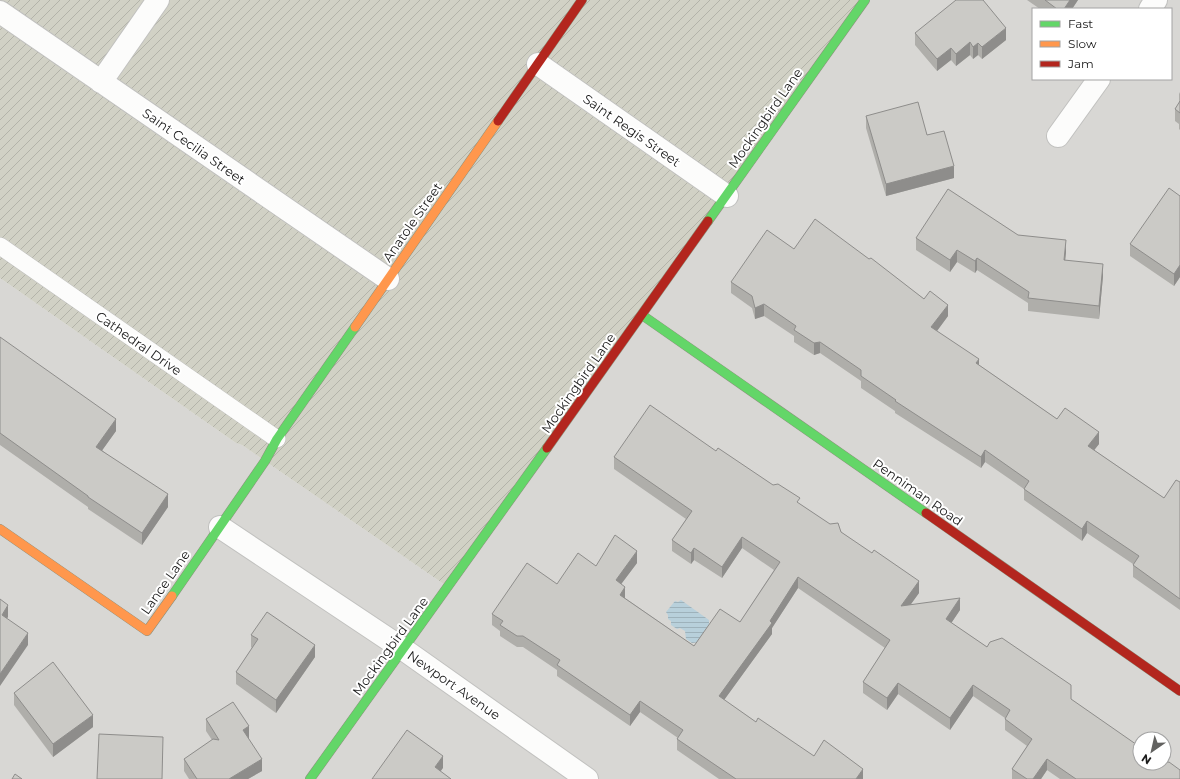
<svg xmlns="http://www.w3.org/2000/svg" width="1180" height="779" viewBox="0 0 1180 779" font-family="Montserrat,sans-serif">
  <defs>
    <pattern id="construction-furrows" width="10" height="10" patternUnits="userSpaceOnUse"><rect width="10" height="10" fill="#d1d1c5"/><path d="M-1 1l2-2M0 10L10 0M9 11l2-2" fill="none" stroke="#b3b3a9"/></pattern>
    <pattern id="water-rules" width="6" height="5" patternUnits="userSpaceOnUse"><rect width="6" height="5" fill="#b8d0db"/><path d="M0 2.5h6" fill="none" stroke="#9eb2bb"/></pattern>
  </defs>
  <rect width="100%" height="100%" fill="#e9e8e3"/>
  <path fill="#d8d7d4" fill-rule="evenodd" d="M865 0H1180V779H0V278L236 443 242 445 265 461 448 587ZM1033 9H1171V79H1033ZM1140 739H1164V763H1140Z"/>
  <path fill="url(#construction-furrows)" d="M0 0H865L448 587 265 461 242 445 236 443 0 278Z"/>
  <path fill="url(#water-rules)" d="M681 600 709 620V625L701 642 692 643 686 639 685 631 680 628 677 629 671 625V621L668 619V615L666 612 675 601 678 602Z"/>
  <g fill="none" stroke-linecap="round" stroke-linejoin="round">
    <g stroke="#c1c1bf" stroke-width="18">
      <path id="lane" d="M0 246 277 439"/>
    </g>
    <g stroke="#c1c1bf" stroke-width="24">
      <path id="street" d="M1150 9 1156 0
        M0 12 388 279
        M538 64 727 196
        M101 82 158 0
        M1058 136 1099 79
        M220 527 403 649 587 779"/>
    </g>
    <g stroke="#8d917d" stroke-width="10">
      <path id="fast" d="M708 221 865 0
        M642 315 926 513
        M172 596 265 461 277 439 355 327
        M310 779 547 448"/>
    </g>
    <g stroke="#8d917d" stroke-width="10">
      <path id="slow" d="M355 327 498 121
        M0 529 147 631 172 596"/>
    </g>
    <g stroke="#8d917d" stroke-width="10">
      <path id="jam" d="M498 121 582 0
        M547 448 708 221
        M926 513 1180 691"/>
    </g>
    <use href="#lane" stroke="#fcfcfb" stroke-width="17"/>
    <use href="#street" stroke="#fcfcfb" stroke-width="22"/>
    <use href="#fast" stroke="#63d668" stroke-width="9"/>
    <use href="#slow" stroke="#ff974d" stroke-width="9"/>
    <use href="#jam" stroke="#b3261e" stroke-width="9"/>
  </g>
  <path fill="#afaeaa" d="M1027 0H1078L1072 9H1040Z
    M915 33 1006 40 982 59 978 55 973 59 970 55 956 66 951 60 937 71 915 45Z
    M1180 92V130L1179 129V124L1175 121V109L1179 103V94Z
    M866 116 927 135 954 178 886 196 866 128Z
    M1180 196V277L1174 286 1130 256V244Z
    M1018 235 1066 252 1065 260 1103 276 1099 319 1028 311V303L977 270 975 273 957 262 950 272 916 250V238Z
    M794 249 869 259 948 316 937 331 979 365 1057 419 1099 444 1094 450 1164 498 1180 482V610L1133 577V564L1087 533 1082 541 1024 500V489L985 462 981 468 895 413V411L861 388V381L820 353 814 355 794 342V336L764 316 755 319 752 308 731 293V282Z
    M0 337 116 431 102 450 168 507 142 545 88 509V507L0 445Z
    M716 451 800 504 841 532 919 593 910 605 960 610 951 623 987 647 1071 699 1180 779H1060L1047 770 1041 779H1012V769L1027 746 1005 730V718L973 696 950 730 898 694 887 710 863 693V682L885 648 798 588 772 628V634L724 700 756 722 814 756 863 779H719L677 750V739L678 738 640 712 630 726 557 676V670L523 647H517L500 636V631L492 625V614L596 566 637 563 621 584 625 598 694 646 740 622 774 570 742 548 722 578 694 560 691 564 672 551V540L686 519 614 469V457Z
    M251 635 315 657 276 713 236 684V672L252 648 251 647Z
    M14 693 93 727 53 757 14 705Z
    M206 719 249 739 262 771 248 779H189L184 771V759L212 740 206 731Z"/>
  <path fill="#8e8d8b" d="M1070 0H1078L1072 9H1064Z
    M1006 28V40L982 59V47Z
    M970 42V55L956 66V54Z
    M978 43V55L973 59V47Z
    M951 48V60L937 71V59Z
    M954 166V178L886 196V184Z
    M1066 240V252L1064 272V260Z
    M957 250V262L950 272V260Z
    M977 258V270L975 273V261Z
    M1103 264V276L1099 319V306Z
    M1180 265V277L1174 286V274Z
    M764 304V316L755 319V308Z
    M948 305V316L931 339V327Z
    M820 342V353L814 355V343Z
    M979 359V371L976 363Z
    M116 419V431L96 459V447Z
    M1099 432V444L1088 458V446Z
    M985 450V462L981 468V457Z
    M168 494V507L142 545V533Z
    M1087 521V533L1082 541V529Z
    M742 537V548L722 578V567Z
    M694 548V560L691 564V553Z
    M637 551V563L616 591V580Z
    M798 577V588L772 628V634L719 707V696Z
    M919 581V593L901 618V606Z
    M625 587V598L620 606V595Z
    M960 598V610L946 631V619Z
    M8 605V617L2 627V615Z
    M28 633V645L0 686V674Z
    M315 645V657L276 713V700Z
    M898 683V694L887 710V698Z
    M973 685V696L950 730V718Z
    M640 701V712L630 726V715Z
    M93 715V727L53 757V744Z
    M249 726V739L243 742V730Z
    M443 756V768L435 779V767Z
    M262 759V771L248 779H229Z
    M1047 759V770L1041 779H1033Z
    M863 769V779H856Z"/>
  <path fill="#cbcac6" stroke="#8e8d8b" d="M956 0H983L1006 28 982 47 978 43 973 47 970 42 956 54 951 48 937 59 915 33Z
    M1045 0H1070L1064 9H1057Z
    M1180 101V113L1175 109Z
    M918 102 927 135 944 131 954 166 886 184 866 116Z
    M1169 188 1180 196V265L1174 274 1130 244Z
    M948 189 1018 235 1066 240 1064 260 1103 264 1099 306 1028 298 1029 292 977 258 975 261 957 250 950 260 916 238Z
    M815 219 869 259 871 258 924 299 930 291 948 305 931 327 979 359 976 363 1057 419 1065 408 1099 432 1088 446 1164 498 1176 480 1180 482V599L1133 565 1139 556 1087 521 1082 529 1024 489 1029 481 985 450 981 457 895 401 896 400 861 376V370L820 342 814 343 794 330 796 326 764 304 755 308 752 296 731 282 767 230 794 249Z
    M0 337 116 419 96 447 168 494 142 533 88 497V496L0 433Z
    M650 405 716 451 718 448 773 485 778 484 800 498 797 502 830 524 838 523 841 532 872 553 874 550 919 581 901 606 960 598 946 619 987 647 990 642 1002 638 1071 685V699L1140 747V763H1164L1169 762 1180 770V779H1076L1047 759 1033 779H1027L1012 769 1032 739 1005 719 1010 710 973 685 950 718 898 683 887 698 863 682 890 640 798 577 770 621 772 623 719 696 756 722 758 718 814 756 824 740 863 769 856 779H736L677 739 683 730 640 701 630 715 557 665 560 660 523 636H517L500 625 503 621 492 614 527 563 557 584 578 553 596 566 615 535 637 551 616 580 625 587 620 595 694 646 720 609 740 622 780 562 742 537 722 567 694 548 691 553 672 540 692 511 614 457Z
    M0 599 8 605 2 615 28 633 0 674Z
    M267 612 315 645 276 700 236 672 258 639 251 635Z
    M53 662 93 715 53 744 14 693Z
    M233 702 249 726 243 730 262 759 229 779H197L184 759 213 739 219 740 206 719Z
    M407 730 443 756 435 767 451 779H372Z
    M99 734 163 737 162 779H97Z
    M15 774 22 779H12Z"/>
  <g text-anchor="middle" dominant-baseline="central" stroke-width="4" stroke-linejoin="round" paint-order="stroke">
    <g font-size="13" fill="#1a1a1a" stroke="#fff">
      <text transform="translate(765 118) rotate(-55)">Mockingbird Lane</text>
      <text transform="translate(632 130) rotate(35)">Saint Regis Street</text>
      <text transform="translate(194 146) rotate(35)">Saint Cecilia Street</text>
      <text transform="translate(412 222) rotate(-55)">Anatole Street</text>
      <text transform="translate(139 343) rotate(35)">Cathedral Drive</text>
      <text transform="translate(578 383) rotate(-55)">Mockingbird Lane</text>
      <text transform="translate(918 492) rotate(35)">Penniman Road</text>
      <text transform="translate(165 582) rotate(-55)">Lance Lane</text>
      <text transform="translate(390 646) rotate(-54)">Mockingbird Lane</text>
      <text transform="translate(454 685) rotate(35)">Newport Avenue</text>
    </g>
  </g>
  <rect x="1032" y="8" width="140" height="72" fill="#ffffff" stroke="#a3a3a3"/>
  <rect x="1040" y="21" width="20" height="6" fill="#63d668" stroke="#a3a3a3"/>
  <text x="1068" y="28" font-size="12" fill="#1a1a1a">Fast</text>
  <rect x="1040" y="41" width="20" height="6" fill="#ff974d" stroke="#a3a3a3"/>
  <text x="1068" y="48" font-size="12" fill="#1a1a1a">Slow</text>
  <rect x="1040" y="61" width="20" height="6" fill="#b3261e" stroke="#a3a3a3"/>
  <text x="1068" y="68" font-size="12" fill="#1a1a1a">Jam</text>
  <g transform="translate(1152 751) rotate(214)"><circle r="19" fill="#ffffff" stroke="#a3a3a3"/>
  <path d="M0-3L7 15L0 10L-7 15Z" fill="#626260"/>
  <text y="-6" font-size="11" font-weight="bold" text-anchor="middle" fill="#1a1a1a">N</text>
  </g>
</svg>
